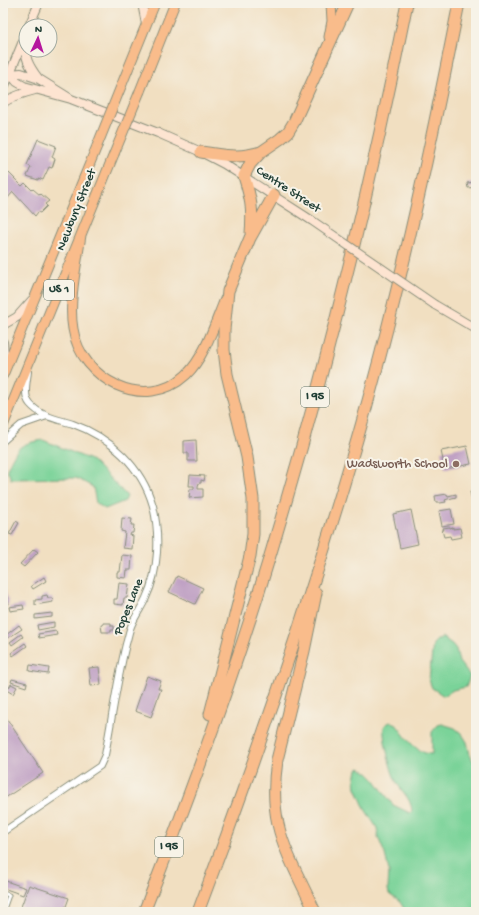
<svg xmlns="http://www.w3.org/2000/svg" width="479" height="915" viewBox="0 0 479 915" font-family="'Gochi Hand',sans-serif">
  <rect width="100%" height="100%" fill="#f7f3e8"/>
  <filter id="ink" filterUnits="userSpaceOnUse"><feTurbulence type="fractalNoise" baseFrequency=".025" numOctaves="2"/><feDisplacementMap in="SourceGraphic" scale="8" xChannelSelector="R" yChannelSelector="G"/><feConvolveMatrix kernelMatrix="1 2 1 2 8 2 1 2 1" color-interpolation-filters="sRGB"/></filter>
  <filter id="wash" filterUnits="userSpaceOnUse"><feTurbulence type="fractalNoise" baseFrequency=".012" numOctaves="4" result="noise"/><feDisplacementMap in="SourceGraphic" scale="16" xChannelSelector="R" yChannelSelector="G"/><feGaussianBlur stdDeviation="0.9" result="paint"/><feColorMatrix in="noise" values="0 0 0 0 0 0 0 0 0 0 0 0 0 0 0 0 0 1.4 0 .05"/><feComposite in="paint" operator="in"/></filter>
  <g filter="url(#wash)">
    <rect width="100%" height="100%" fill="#f1dfc1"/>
    <path fill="#7ad399" stroke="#4c8866" d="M43 440 93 461 127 496 125 501 105 509 96 503 93 487 76 478 11 479 7 469C17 447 19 444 43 440Z
      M442 637 452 644 456 649 459 662 470 676 466 687 453 690 444 696 432 688 429 680 433 644 437 640Z
      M391 722 395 723C404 734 415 754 432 754V732L438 725 442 724 455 728 462 734 467 742 470 755 476 767V912H406L400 902 389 894 388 889 389 871 385 854 378 837 377 828 365 809 356 788 355 779 357 770 360 768 368 773 374 779 393 805 410 813 412 811C411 797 400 791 395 779 391 771 382 734 384 727 385 724 388 723 391 722Z"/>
    <g id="blocks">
      <path fill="#c0a1c4" d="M38 139 56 146 52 157 55 159 52 168 49 167 43 180 38 178V180L27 176 31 167 27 165Z
        M9 173 22 186 25 183 32 190 33 189 40 195 41 194 49 201 45 204 47 206 40 213 38 212 35 216 13 192 7 199 8 200 3 203V180Z
        M475 182 476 187 468 188 467 183Z
        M196 440 197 461H188V453H184V441Z
        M467 446 471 464 445 469 441 451Z
        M190 475 205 476 204 481 201 480V483H199L198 486V489H203V497L189 498 190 489H194V486H189Z
        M476 491V505L474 506 470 492Z
        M447 494 448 496 456 494V497L448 499 445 500 446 502 440 503 439 502H436L435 496Z
        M451 509 454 524 442 526 439 511Z
        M411 510 418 544 400 548 393 514Z
        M122 518 132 519 131 525H134L133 533H131L130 535 133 536 132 549 123 548 125 532 121 531Z
        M16 521 19 523 12 535 9 534Z
        M450 527V528L453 527V529L460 528 462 537 451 539 450 536 444 537 442 530H444L443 528Z
        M34 549 38 552 24 567 20 564Z
        M122 555 132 556 131 570H127L126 578 117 577V572H120Z
        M177 576 203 588 195 604 169 592Z
        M44 577 46 581 33 589 31 586Z
        M3 583 9 604 4 605 3 601Z
        M119 583 129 584 127 598H124L123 605 114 604V599H117Z
        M47 595 48 598H52L53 602 35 605V600L42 599V596Z
        M23 605 24 609 10 611 9 607Z
        M52 613V617L35 619V615Z
        M54 622V627L38 630 37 625Z
        M103 623H111V626H114V630H111V632H102L101 625H103Z
        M19 625 22 629 8 638 6 635Z
        M56 631 57 635 39 638 38 634Z
        M21 634 23 637 12 645 10 642Z
        M25 643 27 646 13 656 11 653Z
        M30 665 49 668 48 674 29 671Z
        M99 667 101 685 91 686 89 668Z
        M147 676 161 681 158 689H161L151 717 135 711Z
        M12 679 27 683 26 687 11 682Z
        M11 684 17 687 13 694 3 688V685L9 688Z
        M3 713 43 773 5 798 3 795Z
        M3 880 26 888 23 895 3 888Z
        M29 885 69 898 64 912H19Z"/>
    </g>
  </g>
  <g filter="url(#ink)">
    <use href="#blocks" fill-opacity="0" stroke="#888e7a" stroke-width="1"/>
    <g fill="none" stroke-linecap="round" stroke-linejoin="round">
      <g stroke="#888e7a" stroke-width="5">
        <path id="lane" d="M3 893 9 895 3 912"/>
      </g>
      <g stroke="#888e7a" stroke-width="8">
        <path id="street" d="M3 441 21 425 47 416
          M3 832 100 766 105 755C112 718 117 681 126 644 128 638 129 630 132 624 136 615 142 607 146 598 159 570 160 535 153 506 142 467 110 437 73 424 58 419 41 417 30 404 23 396 27 381 28 372"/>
      </g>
      <g stroke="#888e7a" stroke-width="10">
        <path id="secondary" d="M142 3 146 24
          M29 26 39 3
          M25 41C24 57 29 66 38 78
          M3 90 26 34
          M71 99 39 79 21 73 10 74 17 82 24 86 71 99 158 133 201 152 224 164 311 220
          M3 103C13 96 23 93 35 90
          M435 305 476 329
          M3 325 17 317 32 300
          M3 342 4 354 3 367"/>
      </g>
      <g stroke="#888e7a" stroke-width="11">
        <path id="primary" d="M329 37 332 21 331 3
          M122 84 155 3
          M140 91 175 3
          M81 235C77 263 68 302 73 329 81 380 145 413 186 375 205 357 215 323 225 299
          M3 375 97 146
          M3 426 114 154"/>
      </g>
      <g stroke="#888e7a" stroke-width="13">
        <path id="highway" d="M201 152C225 155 237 159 261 152
          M251 233C253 209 251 199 244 176L250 164 261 152 280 139 288 132 294 122 348 3
          M210 714 250 556 253 534V499L247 457 227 374 224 350V330L228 291 250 238 274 195
          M144 912C185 809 223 704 257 598 318 403 367 204 407 3
          M198 912C255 762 307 610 352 457 396 308 429 155 459 3
          M315 912C303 885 284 852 278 824 273 802 274 781 277 760L304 651 316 593"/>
      </g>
      <use href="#lane" stroke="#fff" stroke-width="3"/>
      <use href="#street" stroke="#fff" stroke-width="6"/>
      <use href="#secondary" stroke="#fde4d1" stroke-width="8"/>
      <use href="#primary" stroke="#f9bc8b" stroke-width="9"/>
      <use href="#highway" stroke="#f9bc8b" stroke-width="11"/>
      <g stroke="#888e7a" stroke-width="10" stroke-linecap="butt">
        <path id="secondary-bridge" d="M311 220 435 305"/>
      </g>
      <g stroke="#888e7a" stroke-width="11" stroke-linecap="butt">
        <path id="primary-bridge" d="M97 146 122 84
          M114 154 140 91"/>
      </g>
      <use href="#secondary-bridge" stroke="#fde4d1" stroke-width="8"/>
      <use href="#primary-bridge" stroke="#f9bc8b" stroke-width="9"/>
    </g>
  </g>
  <circle fill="#8d6e63" stroke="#f7f3e8" stroke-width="1.5" cx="456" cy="464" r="4"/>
  <g text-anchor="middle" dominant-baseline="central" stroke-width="4" stroke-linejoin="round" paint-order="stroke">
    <g fill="#f7f3e8" stroke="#60746a" stroke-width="1">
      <rect x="44" y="280" width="30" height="20" rx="3"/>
      <rect x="301" y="387" width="28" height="20" rx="3"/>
      <rect x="155" y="837" width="28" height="20" rx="3"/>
    </g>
    <g font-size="12" font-weight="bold" fill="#1f3d34">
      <text x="59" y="290">US 1</text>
      <text x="315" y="397">I 95</text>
      <text x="169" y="847">I 95</text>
    </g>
    <g font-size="13" fill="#1f3d34" stroke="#f7f3e8">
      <text transform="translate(288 190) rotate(33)">Centre Street</text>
      <text transform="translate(77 210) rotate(-68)">Newbury Street</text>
      <text transform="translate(129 607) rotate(-68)">Popes Lane</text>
    </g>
    <g font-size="13" fill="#785e54" stroke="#f7f3e8" text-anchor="end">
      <text x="448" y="464">Wadsworth School</text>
    </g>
  </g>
  <rect width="479" height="915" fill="none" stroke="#f7f3e8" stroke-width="16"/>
  <g transform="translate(38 38) rotate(4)"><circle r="19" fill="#f7f3e8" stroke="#a1aaa0"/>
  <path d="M0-3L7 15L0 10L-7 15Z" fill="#b5179e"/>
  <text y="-6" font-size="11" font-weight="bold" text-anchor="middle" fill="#1f3d34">N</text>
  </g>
</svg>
